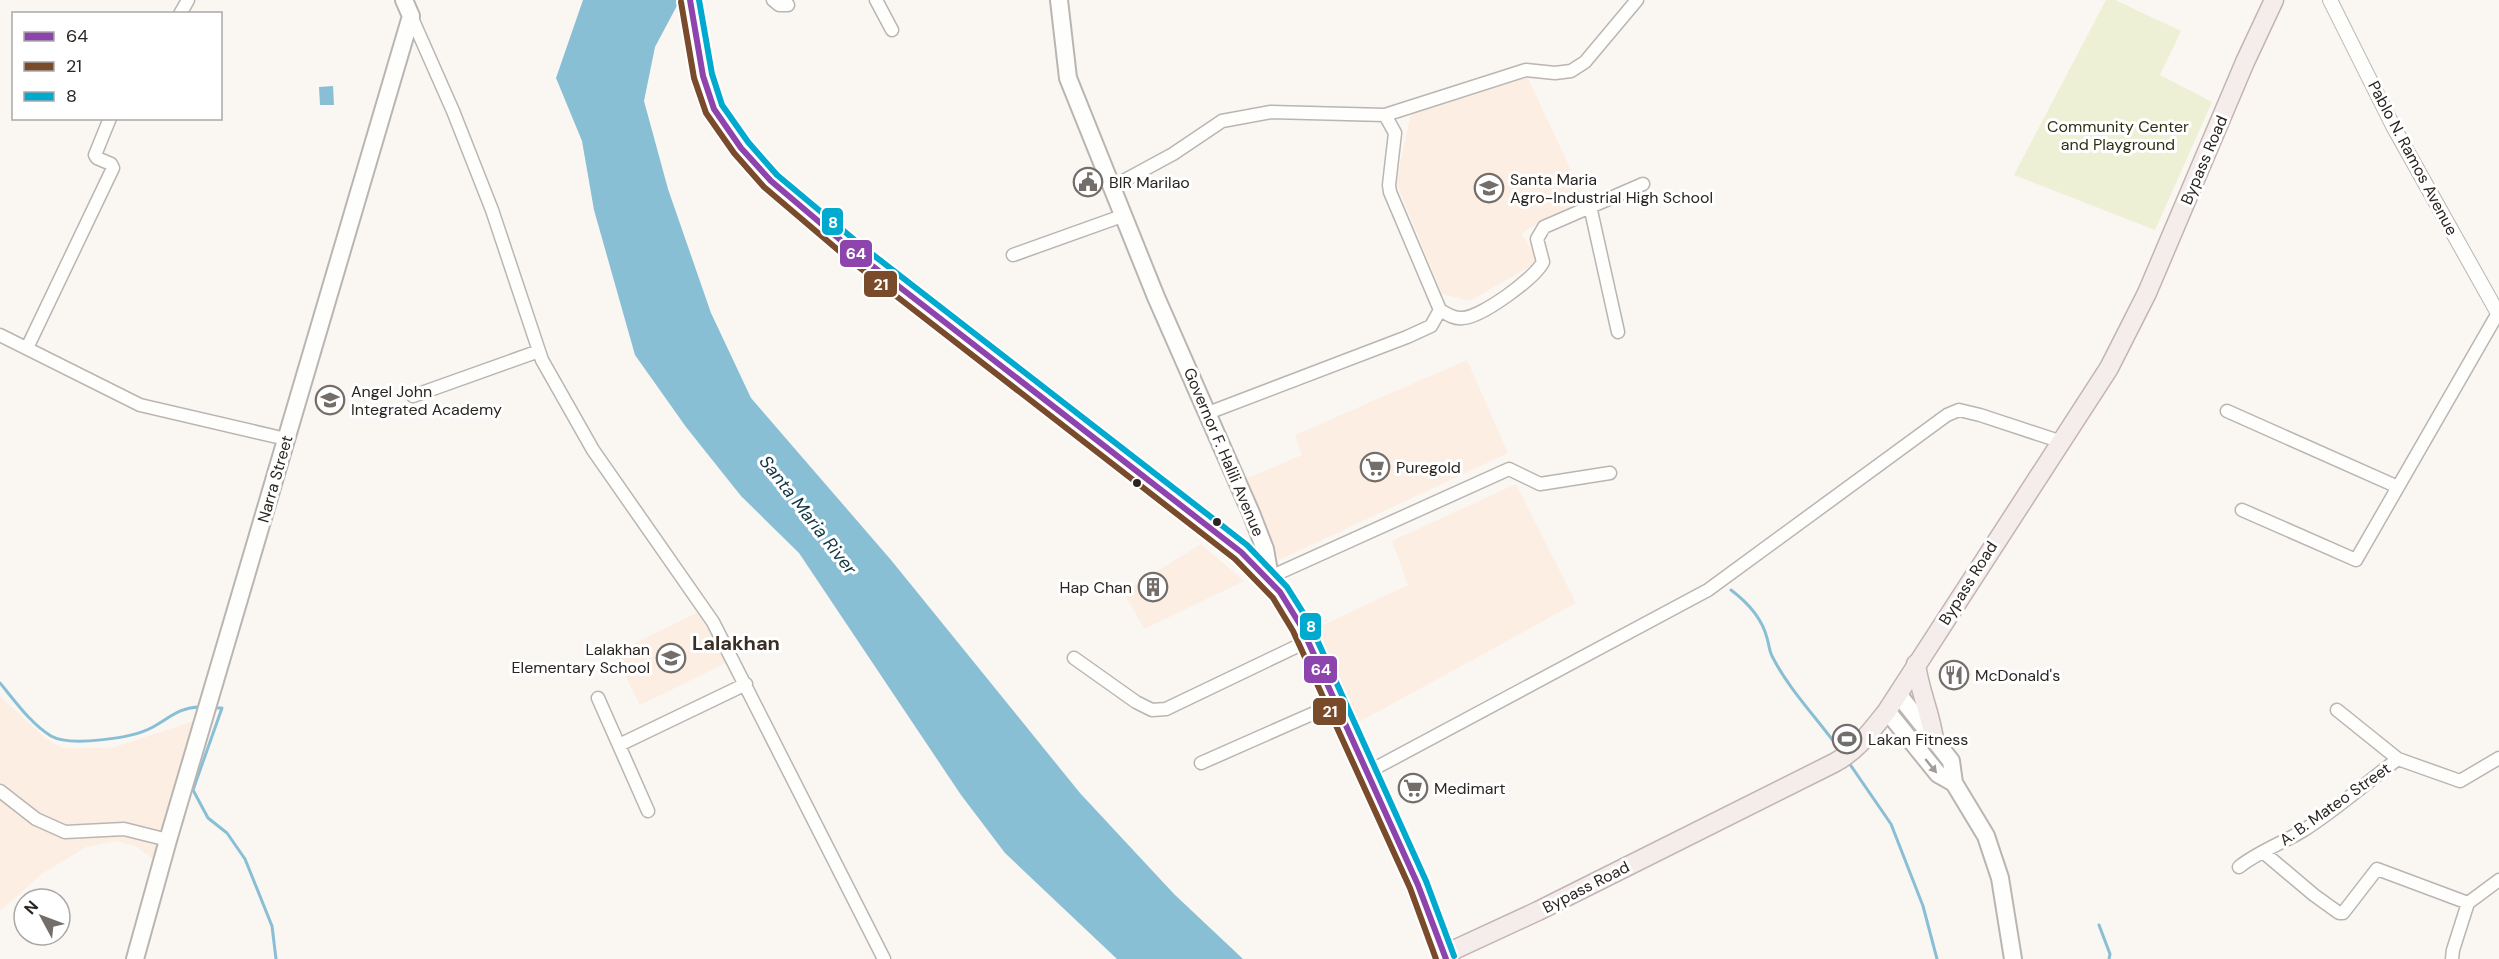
<svg xmlns="http://www.w3.org/2000/svg" width="2499" height="959" viewBox="0 0 2499 959" font-family="'DM Sans',sans-serif">
  <rect width="100%" height="100%" fill="#faf6f2"/>
  <path fill="#fceee3" d="M1525 72 1585 200 1527 229 1522 235 1539 261 1470 301 1442 294 1396 182 1412 110Z
    M1467 360 1508 453 1279 560 1245 479 1302 455 1295 435Z
    M1516 484 1576 603 1359 722 1317 628 1408 585 1392 541Z
    M1201 544 1244 581 1144 629 1123 592Z
    M699 612 728 662 640 705 614 653Z
    M0 696 46 739 62 748H112L197 720 156 861 135 846 116 841 86 847 43 873 0 911Z"/>
  <path fill="#edf0d4" d="M2106 0H2115L2181 31 2160 75 2212 102 2155 230 2014 175Z"/>
  <path fill="#89bfd5" d="M583 0H680L655 47 644 101 668 189 711 313 751 398 891 560 1080 793 1174 894 1243 959H1117L1005 853 961 795 799 553 741 496 686 427 635 355 594 210 582 141 556 78Z
    M333 86 334 105H320L319 87Z"/>
  <g fill="none" stroke-linecap="round" stroke-linejoin="round">
    <path stroke="#89bfd5" stroke-width="3" d="M1731 590C1747 602 1762 618 1767 638 1769 644 1769 650 1772 656 1789 690 1818 719 1840 750
      M0 683C15 701 31 724 51 736 70 747 132 738 151 728 168 719 181 706 201 707
      M214 708H222L193 790 208 818 227 833 245 859 272 926 276 959
      M1847 760 1891 824 1923 906 1937 959
      M2099 925 2110 954 2109 959"/>
    <g stroke="#bab5b1" stroke-width="15">
      <path id="minor" d="M773 0 779 5H788
        M876 0 892 30
        M180 14 188 0
        M411 16 453 111 492 210 542 360 593 450 713 622 884 959
        M1385 115 1526 70 1555 73 1571 71 1585 62 1637 0
        M1112 187 1173 154 1222 121 1271 112 1385 115 1395 133 1389 185 1390 192 1440 310C1447 314 1454 319 1462 318 1481 318 1535 278 1543 262L1537 239 1544 227 1643 184
        M1590 206 1618 332
        M1013 255 1122 216
        M0 335 140 405 286 439
        M27 348 113 168 111 164 97 158 95 155 110 118
        M413 396 539 351
        M2227 411 2398 487
        M1208 413 1407 337 1431 326 1440 310
        M2242 510 2356 560 2498 313
        M1270 577 1509 469 1540 484 1610 473
        M1074 658 1136 702 1152 710 1166 709 1308 641
        M598 698 648 811
        M2337 710 2398 759 2460 781 2499 758
        M619 745 746 684
        M1201 763 1337 703
        M1368 772 1708 590 1947 415 1959 410 1980 415 2062 442
        M0 791 36 819 65 832 124 829 168 840
        M2263 852 2314 895 2339 913H2343L2377 869 2468 903
        M2239 867C2259 851 2283 843 2304 830 2337 809 2367 782 2398 759
        M2468 903 2499 880
        M2452 959 2453 950 2468 903"/>
    </g>
    <g stroke="#bab5b1" stroke-width="16">
      <path id="tertiary" d="M2330 0 2393 126 2499 315"/>
    </g>
    <g stroke="#bab5b1" stroke-width="20">
      <path id="secondary" d="M1059 0 1068 78 1156 297 1251 513 1265 549 1270 577
        M1898 694 1951 761 1954 783 1986 836 2000 878 2013 959
        M1887 711 1938 774 1954 783
        M135 959 168 840 411 16 404 0"/>
    </g>
    <g stroke="#c4b4b1" stroke-width="21">
      <path id="primary" d="M690 0 703 76 714 109 741 148 771 181 857 254 1241 552C1276 583 1288 599 1308 641L1418 885 1446 959
        M1916 664C1919 690 1931 714 1934 740
        M1445 954 1538 911 1834 763C1857 751 1871 731 1887 711L2109 368 2147 293 2245 62 2274 0"/>
    </g>
    <use href="#minor" stroke="#fefefd" stroke-width="12"/>
    <use href="#tertiary" stroke="#fefefd" stroke-width="14"/>
    <use href="#secondary" stroke="#fefefd" stroke-width="16"/>
    <use href="#primary" stroke="#f5edeb" stroke-width="18"/>
    <g stroke="#fff" stroke-width="10">
      <path id="bus-1" d="M690 0 703 76 714 109 741 148 771 181 857 254 1241 552 1280 592 1301 626 1418 885 1446 959"/>
    </g>
    <g stroke="#fff" stroke-width="10">
      <path id="bus-2" d="M681 2 694 78 706 113 734 153 764 187 851 261 1235 559 1273 598 1293 631 1410 888 1436 959"/>
    </g>
    <g stroke="#fff" stroke-width="10">
      <path id="bus-3" d="M699 0 712 74 722 105 748 142 777 175 863 247 1247 545 1287 587 1309 622 1426 881 1454 956"/>
    </g>
    <use href="#bus-1" stroke="#8e44ad" stroke-width="6"/>
    <use href="#bus-2" stroke="#7a4b2a" stroke-width="6"/>
    <use href="#bus-3" stroke="#00a9ce" stroke-width="6"/>
  </g>
  <defs><path id="oneway-solid" d="M-6-.8H1V-3.2L6.5 0L1 3.2V.8H-6Z" transform="scale(1.5)"/></defs>
  <use fill="#9f9c9a" href="#oneway-solid" transform="translate(1931 766) rotate(51)"/>
  <defs>
    <g id="civic-ring" transform="scale(1.5)"><circle r="9.5" fill="#fff" stroke="#736e6a" stroke-width="1.5"/><path d="M-.6-6.5H3V-4.5H.6V-3L4-1V1h2V6H-6V1h2V-1L-.6-3ZM-1.2 2.5V6h2.4V2.5Z" fill="#736e6a"/></g>
    <g id="school-ring" transform="scale(1.5)"><circle r="9.5" fill="#fff" stroke="#736e6a" stroke-width="1.5"/><path d="M0-5L7-2L0 1L-7-2ZM-4 1L0 2.5L4 1V4Q0 6-4 4Z" fill="#736e6a"/></g>
    <g id="supermarket-ring" transform="scale(1.5)"><circle r="9.5" fill="#fff" stroke="#736e6a" stroke-width="1.5"/><path d="M-6-5.5h2.5l.6 2H6L4.5 2H-2.5L-4.4-4H-6ZM-1.5 3.2a1.3 1.3 0 1 0 .1 0ZM3 3.2a1.3 1.3 0 1 0 .1 0Z" fill="#736e6a"/></g>
    <g id="building-ring" transform="scale(1.5)"><circle r="9.5" fill="#fff" stroke="#736e6a" stroke-width="1.5"/><path d="M-4-6H4V6H1V3H-1V6H-4ZM-2.5-4.3h1.7v1.8h-1.7ZM.8-4.3h1.7v1.8H.8ZM-2.5-1h1.7V.8h-1.7ZM.8-1h1.7V.8H.8Z" fill="#736e6a"/></g>
    <g id="restaurant-ring" transform="scale(1.5)"><circle r="9.5" fill="#fff" stroke="#736e6a" stroke-width="1.5"/><path d="M-5-6h1v4h1v-4h1v4h1v-4h1v5L-1.5 .5V6h-2V.5L-5-1ZM5-6V6H3V1.5H1.5Q1.5-4 5-6Z" fill="#736e6a"/></g>
    <g id="stadium-ring" transform="scale(1.5)"><circle r="9.5" fill="#fff" stroke="#736e6a" stroke-width="1.5"/><path d="M0-5a6.5 5 0 1 0 0 10a6.5 5 0 1 0 0-10ZM-3.5-1.8h7v3.6h-7Z" fill="#736e6a"/></g>
  </defs>
  <g fill-rule="evenodd">
    <use href="#civic-ring" x="1088" y="182"/>
    <use href="#school-ring" x="1489" y="188"/>
    <use href="#school-ring" x="330" y="400"/>
    <use href="#supermarket-ring" x="1375" y="467"/>
    <use href="#building-ring" x="1153" y="587"/>
    <use href="#school-ring" x="671" y="658"/>
    <use href="#restaurant-ring" x="1954" y="675"/>
    <use href="#stadium-ring" x="1847" y="739"/>
    <use href="#supermarket-ring" x="1413" y="788"/>
  </g>
  <g fill="#2a2521" stroke="#fff" stroke-width="2">
    <circle cx="1137" cy="483" r="5"/>
    <circle cx="1217" cy="522" r="5"/>
  </g>
  <g text-anchor="middle" dominant-baseline="central" stroke-width="6" stroke-linejoin="round" paint-order="stroke">
    <g font-size="16" fill="#2e3213" stroke="#fff">
      <text x="2118" y="126">Community Center<tspan x="2118" dy="18">and Playground</tspan></text>
    </g>
    <g font-size="16" fill="#2a2521" stroke="#fff">
      <text transform="translate(2413 158) rotate(62)">Pablo N. Ramos Avenue</text>
      <text transform="translate(2204 160) rotate(-67)">Bypass Road</text>
      <text transform="translate(1224 452) rotate(67)">Governor F. Halili Avenue</text>
      <text transform="translate(275 479) rotate(-74)">Narra Street</text>
      <text transform="translate(1968 583) rotate(-58)">Bypass Road</text>
      <text transform="translate(2335 804) rotate(-35)">A. B. Mateo Street</text>
      <text transform="translate(1586 887) rotate(-27)">Bypass Road</text>
    </g>
    <g font-size="16" fill="#2a2521" stroke="#fff" text-anchor="start">
      <text x="1510" y="179">Santa Maria<tspan x="1510" dy="18">Agro-Industrial High School</tspan></text>
      <text x="1109" y="182">BIR Marilao</text>
      <text x="351" y="391">Angel John<tspan x="351" dy="18">Integrated Academy</tspan></text>
      <text x="1396" y="467">Puregold</text>
      <text x="1132" y="587" text-anchor="end">Hap Chan</text>
      <text x="650" y="649" text-anchor="end">Lalakhan<tspan x="650" dy="18">Elementary School</tspan></text>
      <text x="1975" y="675">McDonald's</text>
      <text x="1868" y="739">Lakan Fitness</text>
      <text x="1434" y="788">Medimart</text>
    </g>
    <g font-size="18" font-style="italic" fill="#113644" stroke="#fff">
      <text transform="translate(808 515) rotate(52)">Santa Maria River</text>
    </g>
    <g font-size="20" font-weight="bold" fill="#392f25" stroke="#fff">
      <text x="736" y="643">Lalakhan</text>
    </g>
  </g>
  <g stroke="#fff" stroke-width="2">
    <rect x="821" y="207" width="23" height="29" rx="6" fill="#00a9ce"/>
    <rect x="839" y="239" width="34" height="29" rx="6" fill="#8e44ad"/>
    <rect x="863" y="270" width="35" height="28" rx="6" fill="#7a4b2a"/>
    <rect x="1299" y="612" width="23" height="29" rx="6" fill="#00a9ce"/>
    <rect x="1303" y="655" width="35" height="29" rx="6" fill="#8e44ad"/>
    <rect x="1312" y="697" width="35" height="29" rx="6" fill="#7a4b2a"/>
  </g>
  <g font-size="16" text-anchor="middle" font-weight="bold" fill="#fff">
    <text x="833" y="228">8</text>
    <text x="856" y="259">64</text>
    <text x="881" y="290">21</text>
    <text x="1311" y="632">8</text>
    <text x="1321" y="675">64</text>
    <text x="1330" y="717">21</text>
  </g>
  <rect x="12" y="12" width="210" height="108" fill="#ffffff" stroke="#aaa8a6" stroke-width="1.5"/>
  <rect x="24" y="32" width="30" height="9" fill="#8e44ad" stroke="#aaa8a6" stroke-width="1.5"/>
  <text x="66" y="42" font-size="18" fill="#2a2521">64</text>
  <rect x="24" y="62" width="30" height="9" fill="#7a4b2a" stroke="#aaa8a6" stroke-width="1.5"/>
  <text x="66" y="72" font-size="18" fill="#2a2521">21</text>
  <rect x="24" y="92" width="30" height="9" fill="#00a9ce" stroke="#aaa8a6" stroke-width="1.5"/>
  <text x="66" y="102" font-size="18" fill="#2a2521">8</text>
  <g transform="translate(42 917) rotate(311)"><circle r="28" fill="#ffffff" stroke="#aaa8a6" stroke-width="1.5"/>
  <path d="M0-4.5L10 22L0 15L-10 22Z" fill="#736e6a"/>
  <text y="-9" font-size="16" font-weight="bold" text-anchor="middle" fill="#2a2521">N</text>
  </g>
</svg>
